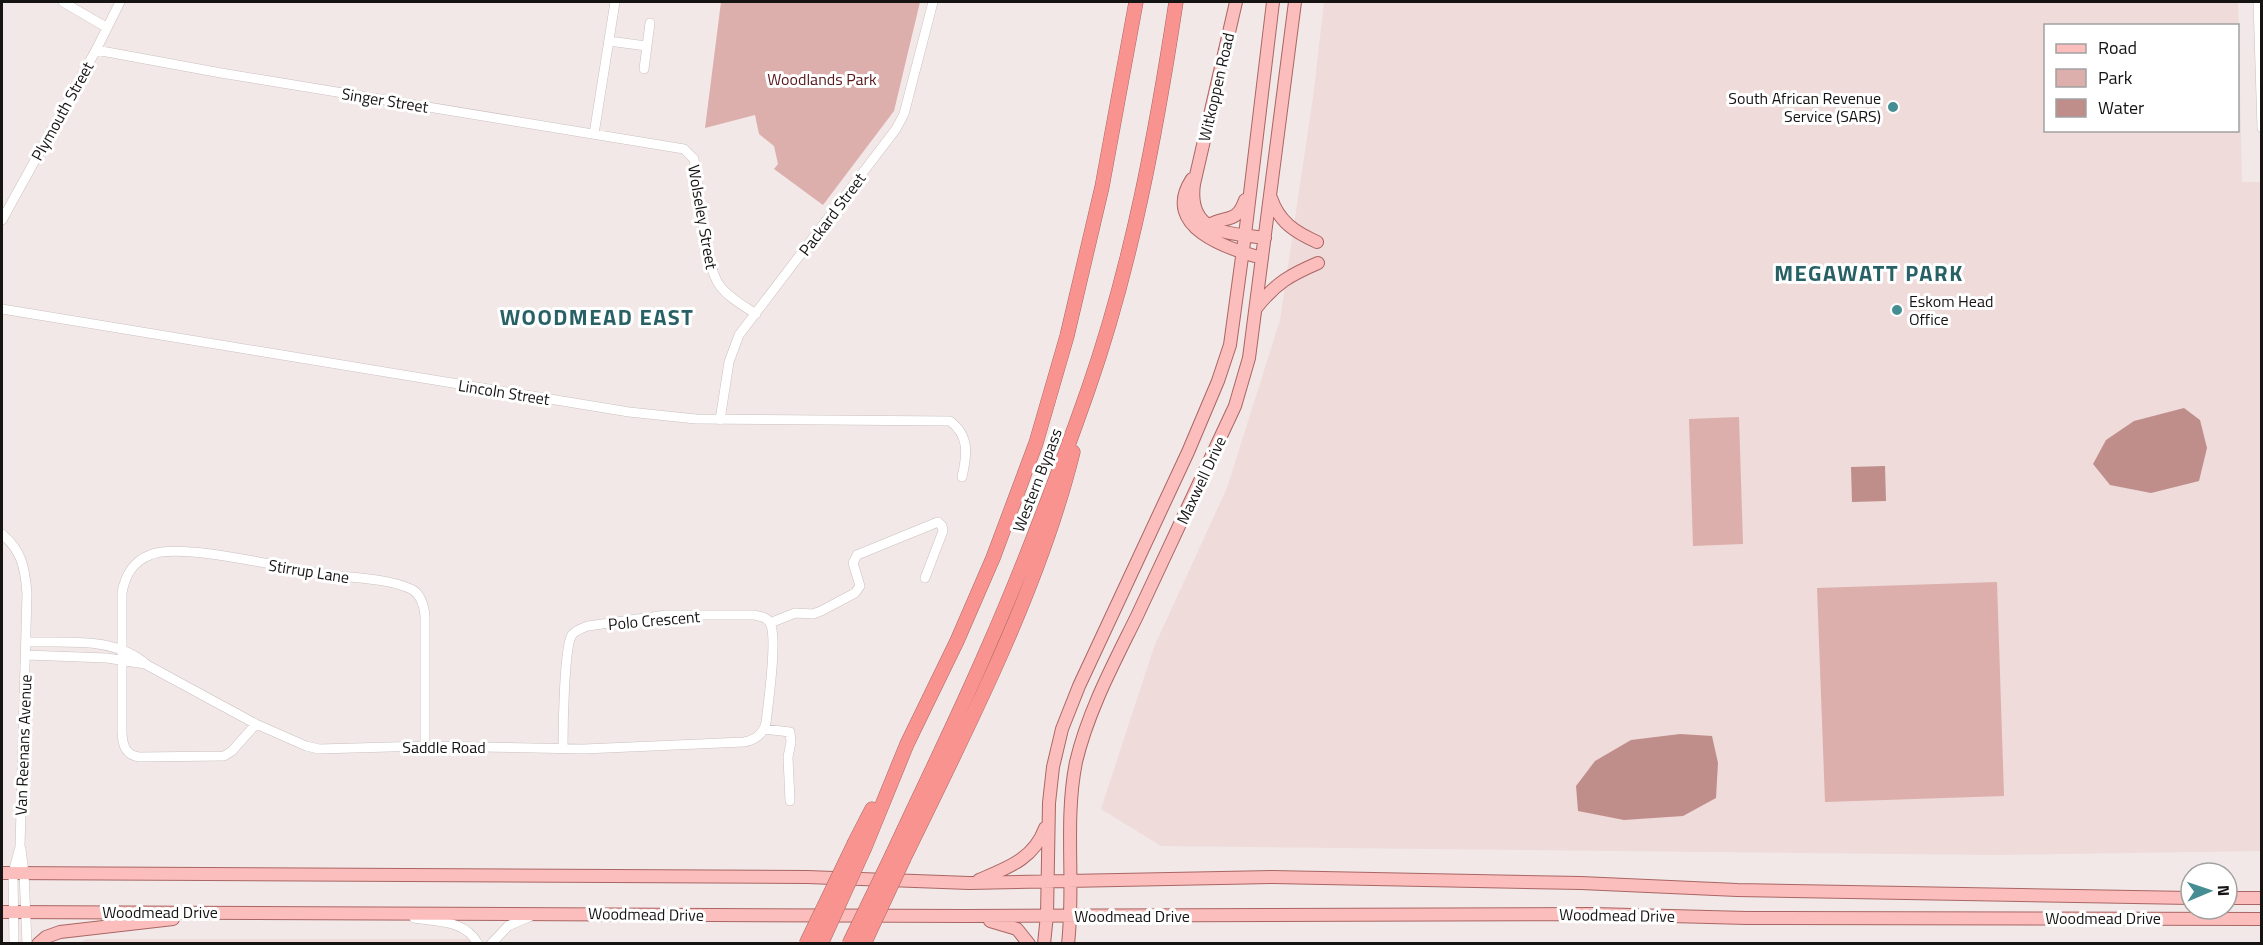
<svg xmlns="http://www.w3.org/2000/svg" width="2263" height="945" viewBox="0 0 2263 945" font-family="'Titillium Web',sans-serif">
  <rect width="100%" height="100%" fill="#f2e8e8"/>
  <path fill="#eedbda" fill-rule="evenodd" d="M1324 2H2238L2242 182H2262L2261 851 1995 855 1161 846 1101 809 1154 647 1227 488 1280 320 1314 90ZM2046 26H2238V130H2046Z
    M86 939H481V944H79Z"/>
  <path fill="#dcafac" d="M721 2H920L894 111 823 205 774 169 778 164 774 146 759 134 755 115 705 128Z
    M1739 417 1743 544 1693 546 1689 419Z
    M1997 582 2004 796 1825 802 1817 588Z"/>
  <path fill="#bf8e8b" d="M2184 408 2200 420 2207 448 2199 481 2151 493 2110 485 2093 464 2106 440 2134 421Z
    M1885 466 1886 501 1852 502 1851 467Z
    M1680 734 1712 736 1718 763 1716 798 1683 816 1624 820 1578 811 1576 786 1595 761 1631 740Z"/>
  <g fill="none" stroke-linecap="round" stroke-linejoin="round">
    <g stroke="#cac0bf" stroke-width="10">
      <path id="minor" d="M63 2 106 27
        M2258 2 2262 128
        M609 41 646 46
        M96 50 221 73 684 149 694 159C699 188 704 265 720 286 729 298 744 306 756 314
        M644 69 650 23
        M594 134 615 2
        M2 220 96 50 120 2
        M2 309 629 412 696 419 950 421C970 436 967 455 962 477
        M720 420 729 362 739 335 896 129 904 114 933 2
        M2 534C22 551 25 568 27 593L20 847 13 873 14 944
        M770 623 795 613 813 614 821 611 855 593 860 586 853 563 857 555 938 522 942 526 943 531 925 578
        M26 642C67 643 115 636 147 665L256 724 306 746 319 749 425 746 584 749 744 742C756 740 763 734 766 723 768 704 778 637 770 623 767 617 760 616 754 615H666L588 626C582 628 576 630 572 635 564 646 563 730 563 748
        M26 655 107 658 145 664
        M256 724 232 751 224 756 139 757C125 755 122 744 122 731V593C125 576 132 562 150 555 180 542 280 567 316 573 345 578 385 577 411 589 421 594 424 606 425 616V746
        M764 729 790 732 791 742 788 757 790 801
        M21 849 24 873 27 944
        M414 918C439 922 465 920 478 944
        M491 944 508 926 531 916"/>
    </g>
    <g stroke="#a96664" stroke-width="14">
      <path id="major" d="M1236 2 1194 184C1187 234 1229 233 1265 238
        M1192 179C1160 227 1228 249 1262 258
        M1271 198C1279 222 1295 232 1317 242
        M1208 226C1224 214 1236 226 1245 200
        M1257 307C1276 283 1290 275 1318 263
        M2 873 807 877 969 883 1272 877 1581 883 1737 890 2191 898
        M979 880C1007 868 1034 859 1045 828
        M2227 898H2262
        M2 912 966 916 1593 914 1747 918 2262 919
        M990 921 1017 929 1029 944
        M38 944 46 937 60 932 173 919
        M1044 944 1047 915 1049 803 1053 767 1062 729 1079 686 1188 452 1218 381 1230 345 1245 235 1273 2
        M1068 944C1075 883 1064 822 1076 762 1088 711 1114 663 1137 616 1170 546 1203 476 1235 406L1249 358 1295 2"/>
    </g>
    <g stroke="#a96664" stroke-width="15">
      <path id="highway" d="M855 842 872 809
        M865 847 907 744 957 641 993 558 1036 443 1067 336 1102 187 1136 2
        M893 853C924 786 957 719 986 652 1024 566 1057 478 1088 390 1132 264 1156 133 1176 2
        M904 858C966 731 1039 589 1073 452"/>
    </g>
    <use href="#minor" stroke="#fff" stroke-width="9"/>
    <use href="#major" stroke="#fbbebc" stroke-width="12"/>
    <use href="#highway" stroke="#f89390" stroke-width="14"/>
    <g stroke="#a96664" stroke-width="15" stroke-linecap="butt">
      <path id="highway-bridge" d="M806 944 855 842
        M821 944 865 847
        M849 944 893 853
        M864 944 904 858"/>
    </g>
    <use href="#highway-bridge" stroke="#f89390" stroke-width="14"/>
  </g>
  <g fill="#458d92" stroke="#fff" stroke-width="2">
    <circle cx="1893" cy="107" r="6"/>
    <circle cx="1897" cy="310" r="6"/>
  </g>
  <g text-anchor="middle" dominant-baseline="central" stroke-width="6" stroke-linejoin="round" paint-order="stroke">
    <g font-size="16" fill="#56181b" stroke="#fff">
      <text x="822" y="79">Woodlands Park</text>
    </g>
    <g font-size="16" fill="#161313" stroke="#fff">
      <text transform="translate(1216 87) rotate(-77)">Witkoppen Road</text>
      <text transform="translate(385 100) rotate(9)">Singer Street</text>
      <text transform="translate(62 111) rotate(-61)">Plymouth Street</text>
      <text transform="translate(832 214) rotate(-53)">Packard Street</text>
      <text transform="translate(703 217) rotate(80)">Wolseley Street</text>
      <text transform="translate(504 392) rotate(9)">Lincoln Street</text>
      <text transform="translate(1037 480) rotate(-69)">Western Bypass</text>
      <text transform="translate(1201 480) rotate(-65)">Maxwell Drive</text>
      <text transform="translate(309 571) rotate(9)">Stirrup Lane</text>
      <text transform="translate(654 620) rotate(-5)">Polo Crescent</text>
      <text transform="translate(23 745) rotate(-88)">Van Reenans Avenue</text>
      <text x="444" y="747">Saddle Road</text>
      <text x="160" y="912">Woodmead Drive</text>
      <text transform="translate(646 914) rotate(1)">Woodmead Drive</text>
      <text transform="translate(1617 915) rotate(1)">Woodmead Drive</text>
      <text x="1132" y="916">Woodmead Drive</text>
      <text x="2103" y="918">Woodmead Drive</text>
    </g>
    <g font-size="16" fill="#161313" stroke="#fff" text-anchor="end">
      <text x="1881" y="98">South African Revenue<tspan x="1881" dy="18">Service (SARS)</tspan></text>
      <text x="1909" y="301" text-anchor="start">Eskom Head<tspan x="1909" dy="18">Office</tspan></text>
    </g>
    <g font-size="22" font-weight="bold" letter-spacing="1.5" fill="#276165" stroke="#fff">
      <text x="1869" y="273">MEGAWATT PARK</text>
      <text x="597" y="317">WOODMEAD EAST</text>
    </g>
  </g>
  <rect width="2263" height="945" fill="none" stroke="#161313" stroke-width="6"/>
  <rect x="2044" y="24" width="195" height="108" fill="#ffffff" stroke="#a2a1a1" stroke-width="1.5"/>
  <rect x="2056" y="44" width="30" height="9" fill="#fbbebc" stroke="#a2a1a1" stroke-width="1.5"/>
  <text x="2098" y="54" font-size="18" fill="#161313">Road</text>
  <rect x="2056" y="69" width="30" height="18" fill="#dcafac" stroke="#a2a1a1" stroke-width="1.5"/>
  <text x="2098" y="84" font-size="18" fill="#161313">Park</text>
  <rect x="2056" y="99" width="30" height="18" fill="#bf8e8b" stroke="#a2a1a1" stroke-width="1.5"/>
  <text x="2098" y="114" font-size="18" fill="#161313">Water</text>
  <g transform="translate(2209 891) rotate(88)"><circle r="28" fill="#ffffff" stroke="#a2a1a1" stroke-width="1.5"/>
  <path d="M0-4.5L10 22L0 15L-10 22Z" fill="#458d92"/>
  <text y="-9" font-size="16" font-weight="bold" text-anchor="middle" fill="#161313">N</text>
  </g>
</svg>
